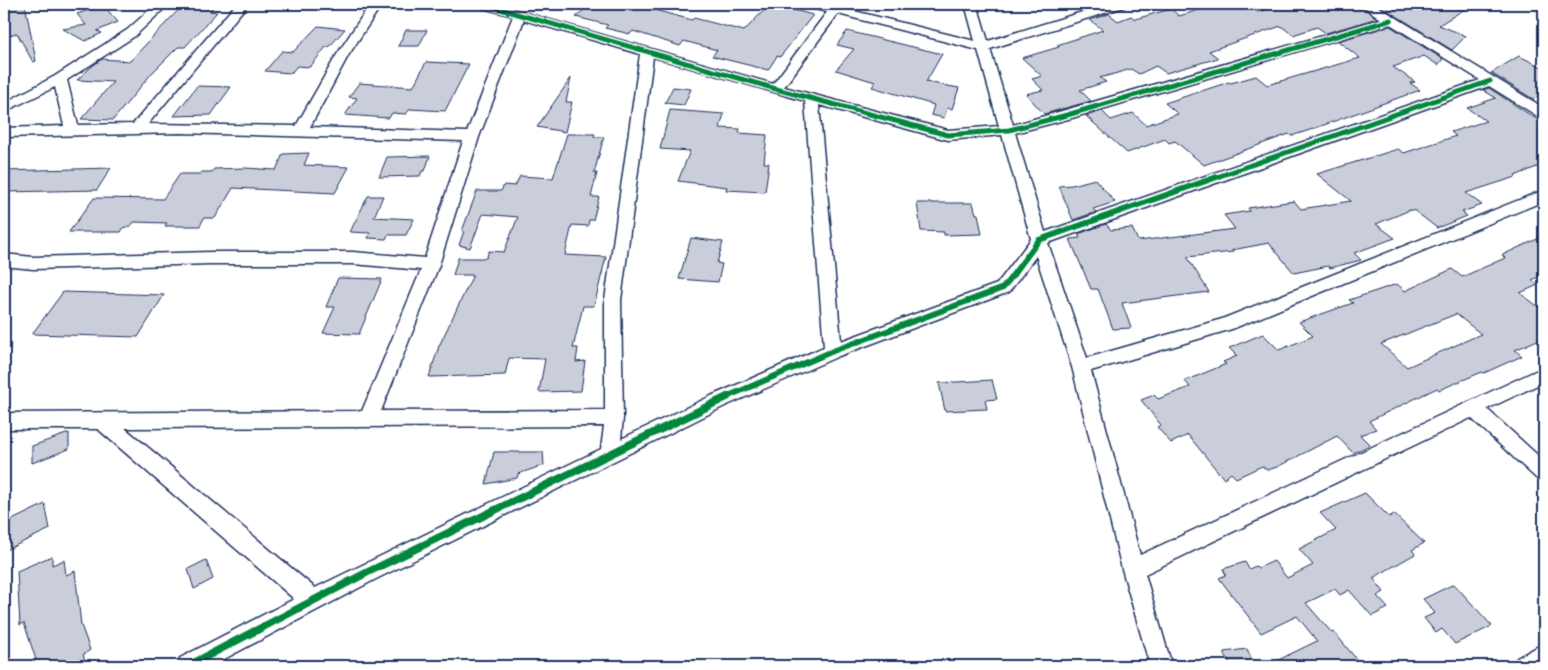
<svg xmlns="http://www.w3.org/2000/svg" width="1548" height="670" viewBox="0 0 1548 670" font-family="'Indie Flower',sans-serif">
  <rect width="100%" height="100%" fill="#fff"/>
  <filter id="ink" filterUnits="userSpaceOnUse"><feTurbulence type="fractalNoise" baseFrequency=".02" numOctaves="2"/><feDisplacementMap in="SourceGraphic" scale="10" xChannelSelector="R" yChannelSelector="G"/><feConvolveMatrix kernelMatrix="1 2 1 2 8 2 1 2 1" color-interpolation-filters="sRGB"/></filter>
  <g filter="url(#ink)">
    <path fill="#caceda" stroke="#1b2f5e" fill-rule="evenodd" d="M4 4H25L36 61 33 62 17 33 4 38Z
      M184 4 207 5 205 7 213 8 210 11 217 12 185 47H178L152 73 113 120 81 119 113 82 77 80 91 67 102 59 130 61Z
      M591 4H632L692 20 694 18 744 31 770 4 813 15 780 57 777 56 768 70 712 56 717 50 684 41 680 46 633 31 630 34 605 28 608 25 576 17Z
      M1218 4H1246L1258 12 1283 4H1358L1377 18 1326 33 1317 27 1293 35 1281 26 1209 51 1218 58 1166 73 1156 66 1139 74 1131 69 1100 78 1106 82 1080 90 1091 101 1044 114 1026 94 1043 90 1032 79 1042 76 1022 58 1059 47 1057 45 1103 30 1090 20 1109 14 1118 21 1131 16 1135 19 1171 9 1179 16Z
      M1377 4H1473L1439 25 1466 36 1452 50Z
      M103 5 118 22 97 31 102 33 85 41 63 29 86 25 77 14Z
      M318 26 345 29 329 47H326L310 67 297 66 291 73 265 71 282 51 293 52Z
      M1390 26 1443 59 1438 65 1424 56 1393 67 1415 82 1410 83 1420 90 1310 130 1291 136 1289 134 1204 165 1175 141 1169 143 1165 139 1127 153 1086 116 1102 111 1111 120 1133 113 1146 125 1178 114 1165 103 1229 82 1231 83 1256 76 1267 85 1360 58 1338 41Z
      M406 30H427L419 46H398Z
      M847 31 942 54 926 82 959 88 952 109 947 108 944 118 931 115 934 105 872 87 875 82 836 70 854 49 837 45Z
      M1519 56 1544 68V93L1533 99 1491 73Z
      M426 62 469 64 445 111 410 109 406 114 392 113 389 118 345 115 357 98 349 97 359 83 413 87Z
      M571 78 566 102H572L565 132 537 127Z
      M197 86 231 87 211 115 174 116Z
      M673 87 691 89 684 105 665 103Z
      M1489 88 1544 124V164L1515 176 1516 177 1466 193 1482 205 1462 212 1467 216 1437 228 1415 211 1410 210 1376 224 1395 238 1354 253 1361 260 1330 268 1328 266 1294 273 1269 243 1232 250 1233 252 1187 257 1209 292 1122 303 1131 328 1113 329 1098 289H1091L1070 239 1080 238 1078 234 1106 224 1111 230 1132 228 1138 241 1235 229 1224 215 1250 211 1248 208 1294 201 1301 209 1351 201 1317 174 1398 149 1404 153 1456 136 1451 132 1486 121 1467 108 1496 98 1483 90Z
      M670 110 724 114 720 128 740 129 739 133 767 135 764 163H769L765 192 726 190 727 187 678 181 690 151 660 149Z
      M567 134H595L594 137H604L594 173H597L591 197H599L593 220H589L588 226 572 225 565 255 606 257 594 306H583L573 348H578L576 362 585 361 581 391 539 392 545 359 509 358 505 375 429 377 439 346 473 275H453L458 258H486L489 251 504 252 518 217 483 214 470 248 459 245 464 231H462L477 191H501L504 185 515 186 520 176 553 178Z
      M309 153 304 165 349 167 335 193 233 188 215 218H204L200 226H165L167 223 134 222 130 227H124L121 232H69L94 198 163 199 180 174H200L202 172H212L214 169 245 168 276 170 283 154Z
      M430 156 425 171H422L420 176 379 177 387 157Z
      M111 168 97 190 4 192V171Z
      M1095 179 1115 202 1093 209 1096 212 1073 220 1059 186 1072 185Z
      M368 196H383L374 217 414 219 406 235H388L386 239 368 238 370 233 350 232Z
      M917 203H973L976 214H978L982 234 944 235V232L921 231Z
      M1544 236V274L1532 280 1538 285 1520 293 1544 311V337L1515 350 1522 356 1484 373 1482 372 1439 390 1437 388 1369 421 1376 429 1360 435 1370 445 1353 453 1337 436 1277 467 1267 470 1262 466 1236 478 1231 473 1224 479 1188 435 1171 443 1157 427 1161 425 1141 400 1154 395 1158 399 1190 387 1185 381 1226 364 1223 362 1237 356 1229 348 1263 334 1279 350 1313 336 1299 322 1353 303 1349 300 1397 284 1405 291 1452 269 1462 277 1505 258 1502 255ZM1456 314 1481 334 1407 367 1381 344Z
      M691 238 723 242 717 263 722 264 718 282 679 279Z
      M338 278 382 279 359 334 323 333 335 307H326Z
      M63 292 164 295 138 337 32 334Z
      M992 380 997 399 985 400 987 409 945 411 939 383Z
      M69 433V449L32 463V446Z
      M494 452H543L544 465 518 474 517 478 486 484Z
      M1365 493 1389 517 1394 514 1424 543 1412 550 1415 554 1373 578 1384 592 1377 596 1388 608 1372 616 1349 590 1340 595 1335 589 1306 603 1332 633 1334 632 1362 666H1266L1317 641 1297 616 1261 633 1219 578 1226 575 1223 569 1245 562 1249 569 1256 566 1258 568 1274 561 1287 578 1313 565 1299 549 1336 530 1320 513Z
      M45 504 50 529 4 551V524Z
      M52 556V565L64 560 66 575 75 571 81 625 90 650 83 655 86 662 79 666H38L24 623 20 625 17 571Z
      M206 560 213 579 194 589 188 569Z
      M1454 584 1492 626 1455 644 1442 629 1436 633 1424 618 1435 613 1423 599Z
      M1247 649 1255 666H1231L1224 652Z"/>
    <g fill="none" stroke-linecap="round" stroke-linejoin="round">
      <g stroke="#1b2f5e" stroke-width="3">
        <path id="minor" d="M156 4H169L135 36 67 80 78 125 133 124 236 4H248L148 124 296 126 336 56 370 4H382L348 56 310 127 467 132 513 16 479 7 477 4H495L773 84 827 12 807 7 805 4 832 5 833 4H845L842 8 975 41 965 4H977L988 41 1108 4H1126L1124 7 990 49 1013 125 1381 19 1360 4H1374L1544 108V118L1539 117 1489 86 1048 243 1087 358 1222 319 1544 190V201L1232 329 1091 371 1140 555 1544 367V382L1487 409 1544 461V482L1537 479 1471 418 1145 574 1172 666H1150L1122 569 1072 367 1036 256 1009 292 839 356 725 406 376 579 211 666H177L180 658 294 599 98 429H4V413L362 411 421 270 353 264H211L33 269 4 266V254L33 257 211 252H353L425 258 463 141 180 133 4 137V128L64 126 55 87 4 112V103L55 76 127 30ZM838 14 978 50 999 126 948 130 784 87ZM524 20 640 54 605 300V410L381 411 439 265 479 137ZM1390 24 1480 80 1045 232 1015 133 1072 118ZM653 57 805 101 824 347 711 396 621 439 623 418 621 300ZM819 105 948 140 1002 135 1031 239 997 284 841 341ZM604 426 601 449 315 588 125 428Z
          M1544 643V666H1514L1517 658Z"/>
      </g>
      <use href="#minor" fill="#fff" fill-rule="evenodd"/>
      <g stroke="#fff" stroke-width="8">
        <path id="cycleway-far2" d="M483 4 776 89 948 135 1009 130 1067 115 1391 20
          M1214 178 1490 81"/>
      </g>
      <g stroke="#fff" stroke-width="9">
        <path id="cycleway-far1" d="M724 398 833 351 1003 288 1039 240 1217 177"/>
      </g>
      <g stroke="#fff" stroke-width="11">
        <path id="cycleway" d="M188 666 368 572 727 397"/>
      </g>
      <use href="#cycleway-far2" stroke="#00873e" stroke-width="5"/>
      <use href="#cycleway-far1" stroke="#00873e" stroke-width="6"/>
      <use href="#cycleway" stroke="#00873e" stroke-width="8"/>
    </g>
  </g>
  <rect width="1548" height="670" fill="none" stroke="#fff" stroke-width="20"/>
  <rect x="10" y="10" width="1528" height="650" fill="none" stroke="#1b2f5e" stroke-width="2" filter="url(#ink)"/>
</svg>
